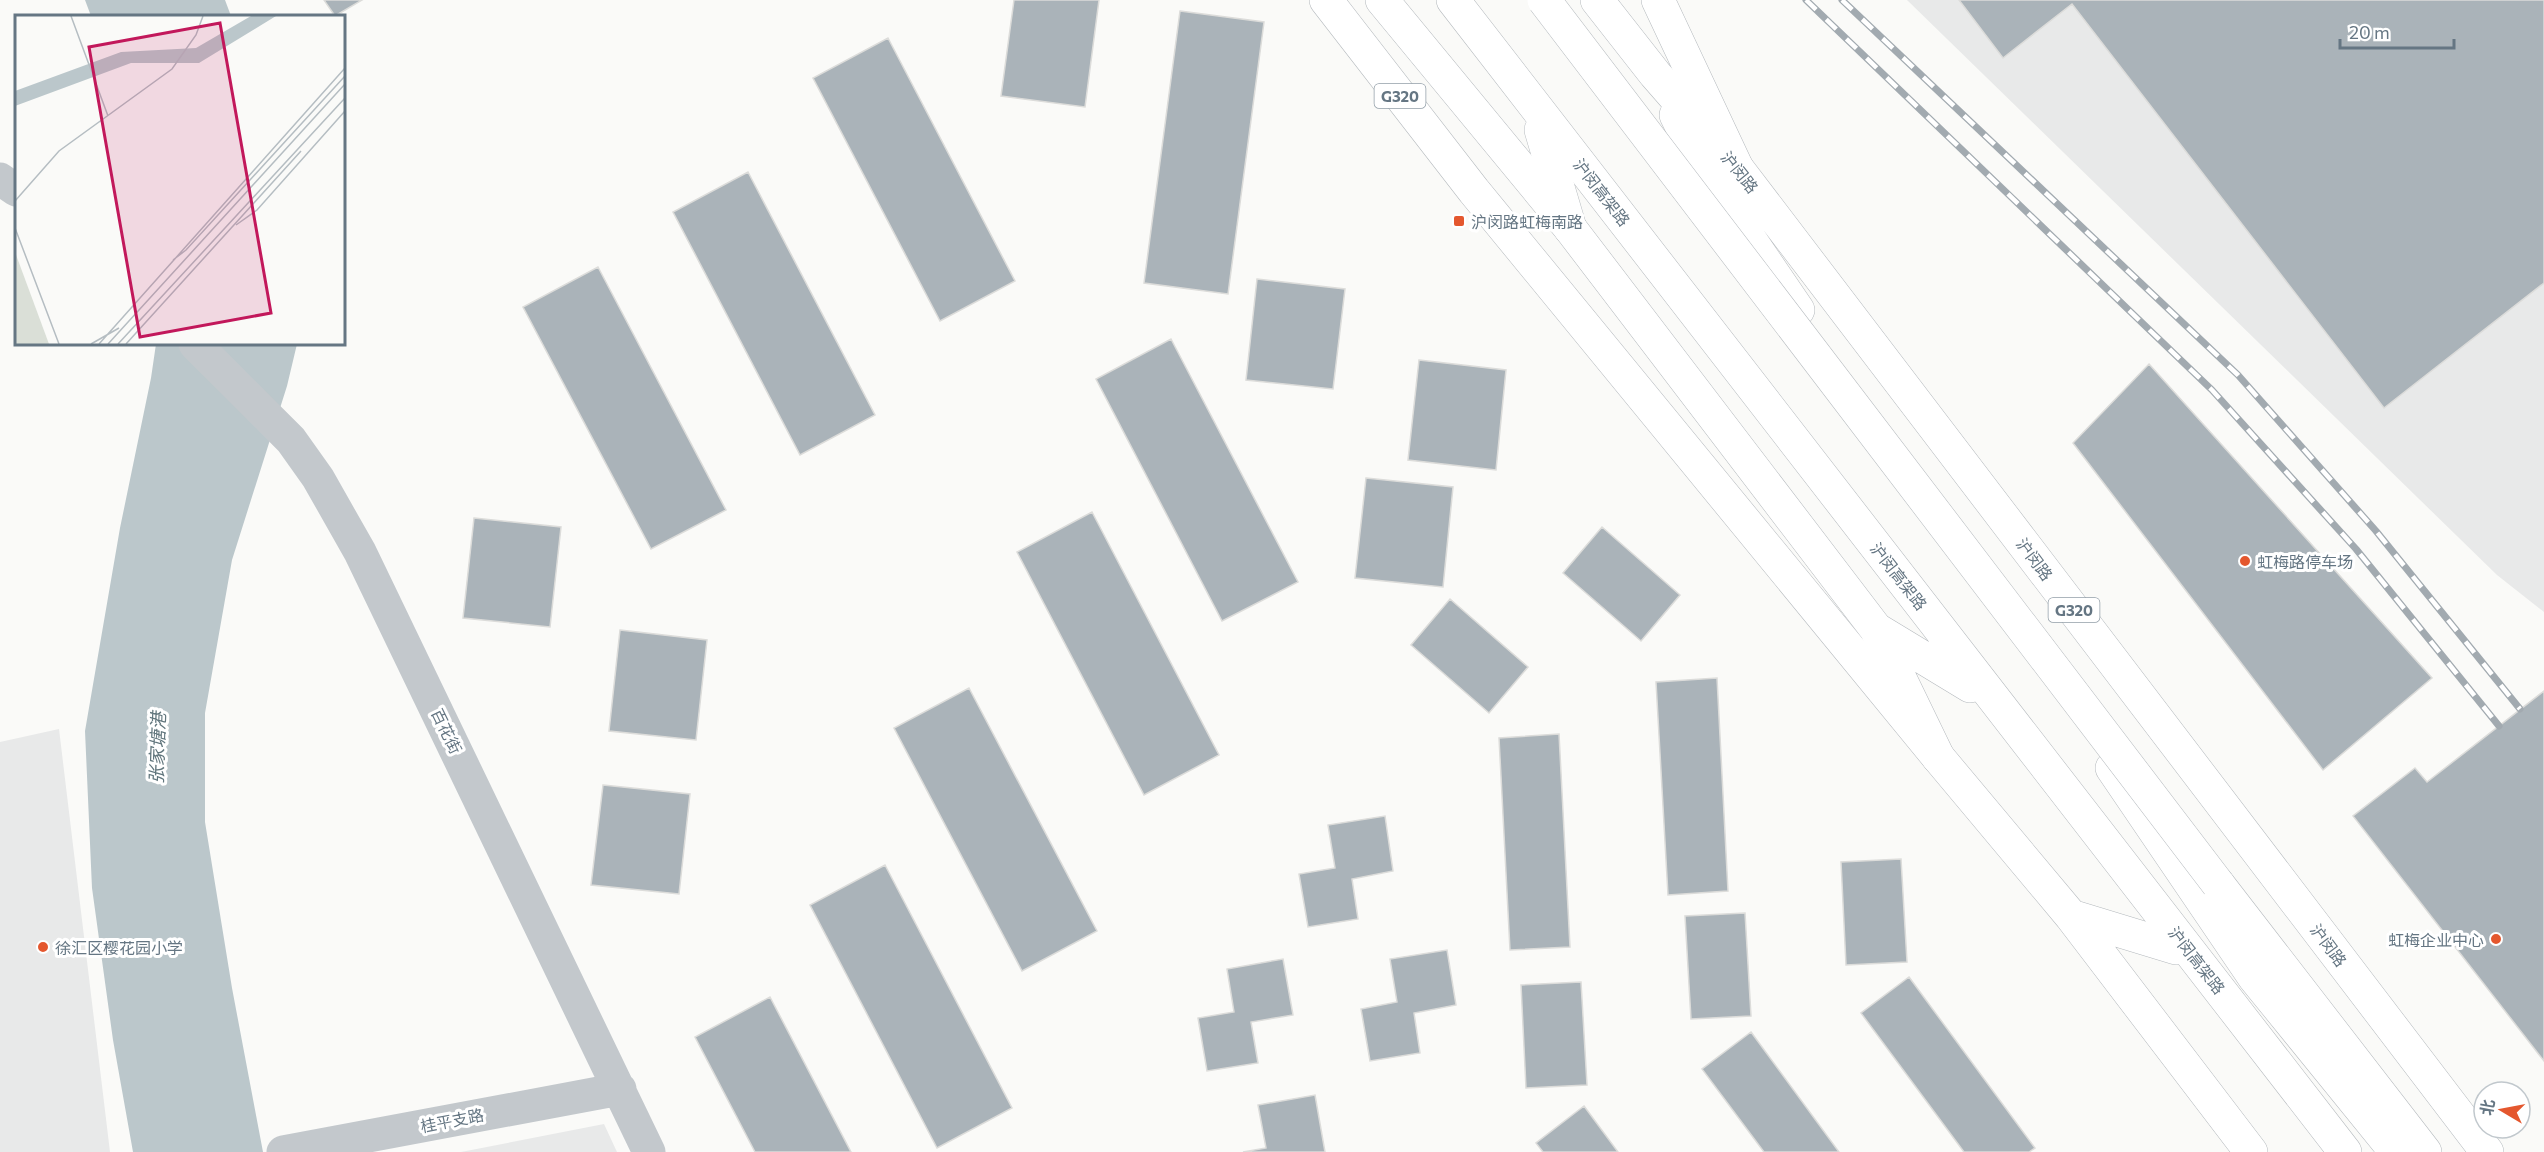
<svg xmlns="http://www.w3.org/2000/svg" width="2544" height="1152" viewBox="0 0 2544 1152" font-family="Commissioner,'Noto Sans SC',sans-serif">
  <rect width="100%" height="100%" fill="#fafaf8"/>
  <path fill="#e8e9e9" d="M1907 0H2544V612L2497 575Z
    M59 729 110 1152H0V742Z
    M604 1124 617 1152H461Z"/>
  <path fill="#bbc7cb" d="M85 0H225L231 16H91Z
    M156 344H297L287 386 232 560 205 713V822L232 988 263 1152H133L113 1040 92 888 85 731 120 528 151 378Z"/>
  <path fill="#aab3b9" stroke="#dcdcda" stroke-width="1.5" d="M324 0H362L335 16Z
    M1014 0H1099L1085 107 1001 96Z
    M1959 0H2544V283L2384 408 2072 4 2003 58Z
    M1180 11 1264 22 1228 294 1144 283Z
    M888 38 1015 281 940 321 813 78Z
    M748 172 875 415 800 455 673 212Z
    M598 267 726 510 651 549 523 307Z
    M1257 279 1345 289 1333 389 1246 380Z
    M1171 339 1298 582 1222 621 1096 379Z
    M1419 360 1506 370 1496 470 1408 460Z
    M2149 364 2432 678 2323 770 2073 443Z
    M1366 478 1453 487 1443 587 1355 578Z
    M1092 512 1219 755 1144 795 1017 552Z
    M474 518 561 527 550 627 463 618Z
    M1602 527 1680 595 1641 641 1563 573Z
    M1450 599 1528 667 1489 713 1411 645Z
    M620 630 707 640 696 740 609 731Z
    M1717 678 1728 891 1668 895 1656 682Z
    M969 688 1097 931 1022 971 894 728Z
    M2544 691V1061L2353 816 2415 768 2427 782Z
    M1559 734 1570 947 1510 950 1499 738Z
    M603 785 690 794 679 894 591 885Z
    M1385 816 1393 871 1352 879 1358 919 1308 927 1299 874 1335 868 1328 825Z
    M1901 859 1907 962 1846 965 1841 862Z
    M885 865 1012 1108 937 1148 810 905Z
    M1745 913 1751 1016 1691 1019 1685 916Z
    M1447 950 1456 1005 1414 1013 1420 1053 1370 1061 1361 1009 1397 1002 1390 959Z
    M1283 959 1293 1015 1251 1022 1258 1063 1207 1071 1198 1018 1234 1012 1227 969Z
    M1909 977 2035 1148 2029 1152H1964L1861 1013Z
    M1581 982 1587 1085 1526 1088 1521 985Z
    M770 997 851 1152H755L695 1037Z
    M1751 1032 1839 1152H1764L1702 1069Z
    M1315 1095 1325 1152H1243L1266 1148 1258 1105Z
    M1584 1106 1618 1152H1543L1536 1143Z"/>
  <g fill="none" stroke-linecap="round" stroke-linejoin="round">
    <g stroke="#b5babe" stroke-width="34">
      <path id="primary" d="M1326 0 1474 191 1938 757 2071 916 2251 1152
        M1597 0 1655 74 1737 168 2487 1152
        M1676 115 1704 172 1798 310
        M1541 130 1570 228
        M2112 768 2254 977 2396 1152
        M2071 916 2176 948"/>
    </g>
    <g stroke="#b4b9bd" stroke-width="34">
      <path id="trunk" d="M1382 0 1570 228 1876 629 1938 757
        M1453 0 2345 1152
        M1658 0 1737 168
        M1876 629 1970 686
        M2218 884 2425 1152"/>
    </g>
    <path stroke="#c3c8cc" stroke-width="33" d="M0 179 16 190
      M195 344 291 440 318 478 360 552 649 1152
      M283 1152 620 1089"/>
    <use href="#primary" stroke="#fff" stroke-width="33"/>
    <use href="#trunk" stroke="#fff" stroke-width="33"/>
    <g stroke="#a2aab0" stroke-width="7">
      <path id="rail" d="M1806 0 2212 390 2356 549 2499 726
        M1842 0 2238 375 2376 531 2520 709"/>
    </g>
    <use href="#rail" stroke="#fff" stroke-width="4.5" stroke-dasharray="14" stroke-linecap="butt"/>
    <g stroke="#b4b9bd" stroke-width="34" stroke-linecap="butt">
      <path id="trunk-bridge" d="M1544 0 2218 884"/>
    </g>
    <use href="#trunk-bridge" stroke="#fff" stroke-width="33"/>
  </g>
  <g fill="#e4572e" stroke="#fff" stroke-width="2">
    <rect x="1453" y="215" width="12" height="12" rx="3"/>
    <circle cx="2245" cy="561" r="6"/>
    <circle cx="2496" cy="939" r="6"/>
    <circle cx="43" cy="947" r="6"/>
  </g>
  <g text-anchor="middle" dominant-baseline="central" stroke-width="6" stroke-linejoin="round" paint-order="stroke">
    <g fill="#fff" stroke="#939fa8" stroke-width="1.5">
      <rect x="1374.5" y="84" width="51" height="24" rx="4.5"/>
      <rect x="2048.5" y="598" width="51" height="24" rx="4.5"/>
    </g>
    <g font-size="15" font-weight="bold" fill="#657683">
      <text x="1400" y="96">G320</text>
      <text x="2074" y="610">G320</text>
    </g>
    <g font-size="16" fill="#657683" stroke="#fff">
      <text transform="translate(1740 172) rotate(51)">沪闵路</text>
      <text transform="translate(1602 192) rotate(52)">沪闵高架路</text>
      <text transform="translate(2035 559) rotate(53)">沪闵路</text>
      <text transform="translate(1899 576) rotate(52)">沪闵高架路</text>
      <text transform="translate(447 731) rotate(64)">百花街</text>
      <text transform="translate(2329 945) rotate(53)">沪闵路</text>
      <text transform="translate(2197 960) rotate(52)">沪闵高架路</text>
      <text transform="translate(452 1120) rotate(-11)">桂平支路</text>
    </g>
    <g font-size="16" fill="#657683" stroke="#fff" text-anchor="start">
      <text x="1471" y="221">沪闵路虹梅南路</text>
      <text x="2257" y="561">虹梅路停车场</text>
      <text x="2484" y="939" text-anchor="end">虹梅企业中心</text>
      <text x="55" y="947">徐汇区樱花园小学</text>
    </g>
    <g font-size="18" font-style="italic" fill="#60757c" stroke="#fff">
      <text transform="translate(157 748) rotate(-88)">张家塘港</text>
    </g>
  </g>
  <g transform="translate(15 15)">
    <rect width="330" height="330" fill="#fafaf8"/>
    <path d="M0 237 34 329H0Z" fill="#dadfd7"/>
    <path d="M236 1H261L184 48H116L0 91V76L106 37 181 33Z" fill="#bbc7cb"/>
    <path fill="none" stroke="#b5bdc2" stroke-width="1.5" d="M56 1 93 101M0 186 44 136 157 54 181 20 188 1M221 210 242 195 330 96M0 213 44 329M158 245 171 235 330 61M76 329 104 313M84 329 330 53M93 329 330 69M103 329 330 83M111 329 286 136"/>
    <path fill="#c2185b" fill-opacity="0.15" stroke="#c2185b" stroke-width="3" d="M205 8 256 298 125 322 74 32Z"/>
    <rect width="330" height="330" fill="none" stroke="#657683" stroke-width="3"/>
  </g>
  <g transform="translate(2502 1110) rotate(280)"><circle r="28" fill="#ffffff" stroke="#c1c8cd" stroke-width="1.5"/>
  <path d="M0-4.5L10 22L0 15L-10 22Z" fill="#e4572e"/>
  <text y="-9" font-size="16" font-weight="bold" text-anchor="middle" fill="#657683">北</text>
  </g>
  <path d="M2340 39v9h114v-9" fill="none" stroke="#657683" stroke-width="3"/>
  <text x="2349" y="39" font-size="18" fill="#657683" stroke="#ffffff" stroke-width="4.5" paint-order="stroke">20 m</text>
</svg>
